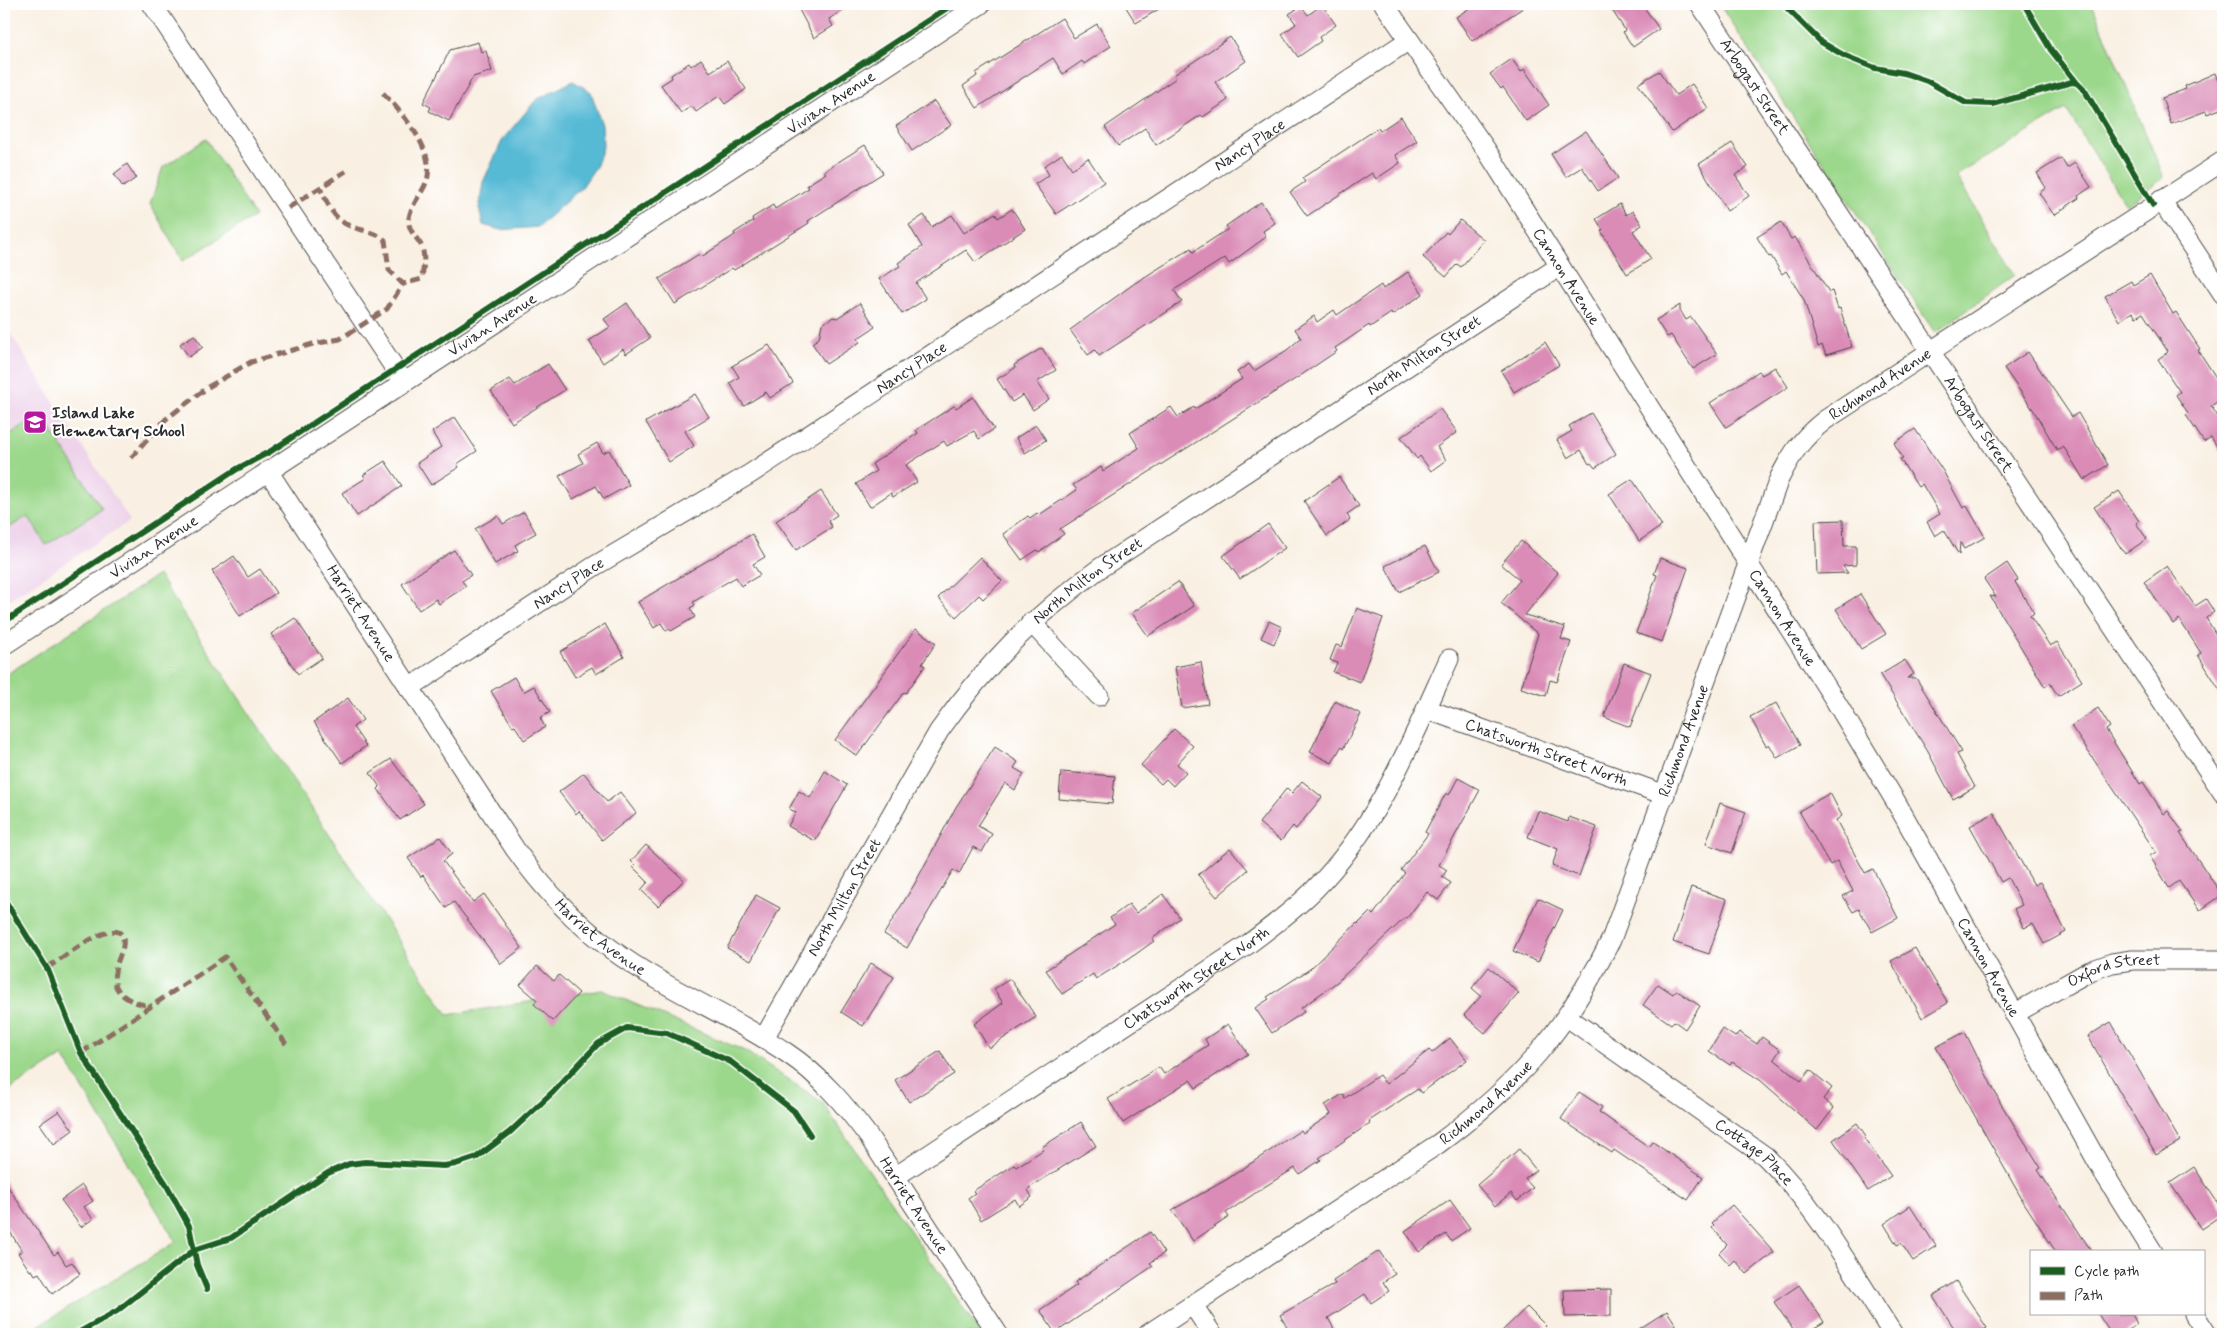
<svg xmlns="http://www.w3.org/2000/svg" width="2227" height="1338" viewBox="0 0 2227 1338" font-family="Mynerve,sans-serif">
  <rect width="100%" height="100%" fill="#fff"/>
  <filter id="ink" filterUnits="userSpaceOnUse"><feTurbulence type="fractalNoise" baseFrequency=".02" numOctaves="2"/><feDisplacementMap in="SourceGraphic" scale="10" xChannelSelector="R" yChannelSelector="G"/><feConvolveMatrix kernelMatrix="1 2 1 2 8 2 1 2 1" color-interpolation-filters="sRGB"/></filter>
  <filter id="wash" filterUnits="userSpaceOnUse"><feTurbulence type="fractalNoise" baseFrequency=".0096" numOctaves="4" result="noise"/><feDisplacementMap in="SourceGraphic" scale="20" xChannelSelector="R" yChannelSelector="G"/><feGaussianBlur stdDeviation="1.12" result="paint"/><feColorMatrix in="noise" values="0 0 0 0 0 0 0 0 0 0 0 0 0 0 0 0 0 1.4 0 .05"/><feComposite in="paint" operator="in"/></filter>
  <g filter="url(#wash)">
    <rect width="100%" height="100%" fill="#f9f0e3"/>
    <path fill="#edd1e9" d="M4 324 130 521 4 603Z"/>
    <path fill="#9cd88c" stroke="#64825c" d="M1719 4H2092L2164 178 2126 205 2066 109 1956 176 2015 275 1935 333Z
      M206 139 255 216 183 261 150 204 163 167Z
      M41 414 102 509 46 545 28 516 4 531V438Z
      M158 575 448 1015 602 990 745 1051 822 1102 981 1334H25L176 1242 63 1056 4 1093V676Z"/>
    <path fill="#57bad5" stroke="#417280" d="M573 81 591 92 602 125 603 147 597 165 582 187 538 227 501 230 483 225 479 208 483 182 503 139 536 100Z"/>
    <g id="blocks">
      <path fill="#da8cb7" d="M796 4H852L829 19 833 26 814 38Z
        M1124 4H1167L1136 23Z
        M1476 4H1529L1472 41 1456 17Z
        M1608 4H1642L1659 29 1633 47 1623 32 1625 30Z
        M1322 5 1336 25 1319 37 1321 41 1298 57 1282 34 1296 24 1289 14 1301 6 1308 15Z
        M1062 18 1074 38 1097 24 1111 46 1084 64 1082 61 1063 74 1053 58 977 108 963 86 977 76 976 73Z
        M1230 37 1246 61 1215 82 1228 100 1203 117 1201 115 1156 145 1145 128 1118 146 1105 127 1176 78 1174 75Z
        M478 42 481 52 486 51 492 71 473 77 449 121 429 111 431 107 423 103 450 50Z
        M701 59 710 72 727 61 746 89 725 104 719 96 696 112 692 106 681 113 661 85 672 78 671 75 689 63 691 66Z
        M1512 59 1521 72 1524 69 1549 105 1526 121 1503 87 1501 89 1490 74Z
        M1659 71 1676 95 1692 84 1708 108 1672 132 1638 84Z
        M2215 73 2218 81 2223 79V108L2207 114 2206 111 2171 124 2162 98 2186 89 2185 86Z
        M934 101 951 125 912 151 896 126Z
        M1401 117 1417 141 1395 155 1400 163 1376 179 1372 173 1307 216 1290 192 1305 182 1302 178 1378 128 1380 131Z
        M1586 131 1618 178 1598 191 1582 167 1566 177 1551 154Z
        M1732 143 1748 167 1735 175 1749 196 1727 211 1699 164Z
        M865 145 883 173 808 221 809 223 734 270 732 268 675 304 659 279 699 254 701 257 735 235 734 233 753 221 752 218 773 205 775 209 809 188 807 185 826 173 824 171Z
        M1062 154 1072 169 1088 158 1104 182 1056 214 1035 184 1049 175 1044 166Z
        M2061 158 2067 168 2075 163 2091 187 2078 196 2079 198 2054 215 2039 193 2046 188 2037 173Z
        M127 164 136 178 123 187 114 174Z
        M1261 202 1275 223 1263 231 1266 237 1229 264 1225 258 1174 290 1182 302 1099 356 1095 350 1088 355 1070 330 1135 283 1191 248 1193 252 1228 229 1226 226Z
        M1620 204 1626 215 1633 211 1642 225 1633 231 1651 259 1627 274 1601 231 1603 230 1596 219Z
        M1012 209 1025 229 975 262 966 250 916 283 926 299 902 314 879 279 900 266 898 263 922 247 909 225 924 215 931 227 952 215 964 233 995 213 998 218Z
        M1460 220 1484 240 1461 267 1457 264 1446 277 1423 257 1446 232 1448 234Z
        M1781 222 1791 239 1795 237 1829 292 1832 291 1838 309 1840 308 1852 347 1826 355 1822 345 1818 347 1804 300 1786 271 1782 274 1771 256 1769 257 1757 237Z
        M1408 272 1423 294 1392 315 1391 313 1370 327 1369 325 1335 348 1337 351 1303 374 1060 529 1064 534 1039 552 1037 550 1022 560 1003 534 1028 516 1030 518 1037 513 1039 515 1077 490 1073 485 1101 467 1103 471 1139 448 1130 433 1171 407 1178 417 1194 407 1195 409 1242 379 1237 372 1249 364 1254 371 1287 350 1301 338 1295 329 1314 316 1317 322 1334 310 1337 315 1381 285 1383 289Z
        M2150 275 2173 314 2176 312 2200 349 2198 350 2223 388V398L2211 406 2223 424V456L2211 437 2204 442 2186 415 2188 413 2176 395 2180 392 2158 359 2168 352 2143 313 2136 317 2132 312 2119 321 2105 296 2131 281 2133 285Z
        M627 303 650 338 626 354 623 349 603 363 589 341 610 327 604 319Z
        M860 303 875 327 858 338 860 342 826 364 812 343 819 338 822 324 833 317 837 318Z
        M1680 305V310L1686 320 1691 317 1717 354 1693 369 1671 335 1667 337 1656 320Z
        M194 335 203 347 189 357 180 344Z
        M1545 342 1559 365 1514 392 1501 371Z
        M769 345 793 383 770 398 766 392 744 406 730 383 739 377 732 366Z
        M1042 348 1056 370 1037 382 1049 399 1033 410 1023 395 1012 402 997 379 1015 368 1014 365Z
        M2028 352 2072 417 2078 413 2108 465 2084 480 2063 446 2057 450 2034 411 2004 368Z
        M548 364 565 390 512 423 491 391 510 379 515 385Z
        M1775 367 1788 387 1726 427 1710 403 1759 371 1762 375Z
        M695 394 709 417 685 431 694 446 669 462 646 422Z
        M973 397 994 429 979 439 974 431 947 446 944 441 906 465 917 482 893 497 891 493 870 507 856 484 876 471 872 464 918 433 916 430 954 406 956 408Z
        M1440 409 1457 432 1437 447 1446 460 1431 471 1420 456 1417 459 1401 437Z
        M1591 413 1616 454 1595 468 1591 463 1589 464 1581 450 1568 458 1557 440 1572 431 1569 426Z
        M455 417 477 451 457 464 459 467 431 485 417 463 441 447 432 432Z
        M1036 425 1046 440 1025 453 1016 438Z
        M1915 429 1943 471 1963 508 1967 506 1985 537 1964 549 1960 542 1959 555 1944 530 1935 536 1927 522 1940 514 1922 484 1918 487 1900 459 1903 458 1894 443Z
        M597 443 603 453 609 450 629 485 604 499 596 486 573 499 559 476 583 463 578 454Z
        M385 461 402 486 357 516 342 493 366 478 363 475Z
        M1339 477 1359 506 1347 514 1350 520 1327 536 1304 501Z
        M1632 479 1662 526 1639 541 1609 494Z
        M821 491 837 515 828 521 832 527 796 550 776 521Z
        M2119 491 2139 521 2136 523 2147 539 2125 554 2094 507Z
        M524 512 536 533 515 545 518 551 495 564 475 529 498 516 503 524Z
        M1843 520 1844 546H1856V565L1843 566 1848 573 1817 574 1815 521Z
        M1268 524 1285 548 1240 579 1223 556Z
        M752 534 765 557 753 564 760 575 741 586 736 577 693 602 695 605 690 608 695 617 671 631 670 629 666 631 661 623 654 628 638 602Z
        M1521 541 1558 573 1525 615 1565 627 1561 639 1571 642 1557 682 1550 680 1546 696 1521 688 1538 634 1501 603 1520 580 1501 564Z
        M1425 546 1439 572 1399 592 1385 566Z
        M454 550 471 575 462 581 466 586 439 604 436 599 419 610 402 584Z
        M234 556 248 577 260 569 276 593 240 616 212 571Z
        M980 557 1002 581 983 599 979 595 956 617 938 598Z
        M1660 558 1688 568 1662 642 1636 633 1657 575 1654 574Z
        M2007 563 2018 580 2015 582 2034 613 2030 616 2050 646 2057 642 2082 681 2058 696 2050 683 2045 687 1990 596 1996 597 1984 579Z
        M2167 566 2195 606 2206 599 2214 612 2206 618 2223 646V695L2198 655 2201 653 2179 619 2173 624 2144 582Z
        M1178 582 1194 606 1148 636 1132 613Z
        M1860 594 1886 634 1861 649 1836 609Z
        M1357 608 1383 618 1360 682 1333 672 1337 663 1330 660 1336 645 1342 647Z
        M295 618 322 658 298 674 271 634Z
        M1269 621 1282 627 1274 644 1261 638Z
        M605 624 624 657 596 674 592 667 575 677 560 652Z
        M916 629 936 643 922 664 925 666 906 693 904 692 857 756 835 740Z
        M1905 660 1914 674 1907 678H1916L1962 752 1957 754 1975 787 1953 799 1927 750 1880 675Z
        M1201 662 1208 704 1182 708 1175 667Z
        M1624 663 1651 673 1630 727 1604 717Z
        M514 677 523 692 534 686 550 712 540 718 545 727 524 740 515 726 513 727 491 691Z
        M348 698 363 720 353 727 366 746 342 763 314 722Z
        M1335 701 1361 714 1343 749 1341 747 1332 763 1310 752Z
        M1776 703 1800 745 1777 758 1769 744 1766 746 1750 717Z
        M2098 708 2110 727 2106 730 2140 784 2143 782 2164 814 2168 811 2183 832 2180 833 2222 895 2202 909 2199 910 2179 881 2169 888 2150 856 2156 852 2071 726Z
        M1174 729 1193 746 1177 764 1186 772 1173 786 1166 779 1161 784 1141 765Z
        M995 747 1018 762 1014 768 1024 774 1015 790 1005 783 978 826 992 834 982 852 973 847 959 874 953 870 907 948 884 934 914 885 956 807Z
        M391 759 424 804 400 820 378 789 380 787 370 773Z
        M825 771 847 785 815 841 788 826 796 812 789 809 799 791 810 798Z
        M1061 772 1115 776 1112 804 1059 799Z
        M584 773 607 802 620 792 636 813 602 840 579 811 576 814 559 792Z
        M1458 778 1480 790 1439 865 1447 870 1442 877 1451 883 1438 900 1427 892 1407 918 1406 917 1337 982 1301 1008 1304 1012 1272 1033 1255 1008 1269 999 1267 997 1310 969 1357 923 1358 924 1370 912 1373 915 1405 873 1401 870 1428 834 1425 832 1446 793 1449 795Z
        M1302 781 1322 797 1296 829 1293 826 1281 841 1259 823 1287 788 1292 793Z
        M1830 793 1842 816 1836 820 1865 873 1873 869 1898 918 1872 932 1859 909 1853 912 1843 896 1853 891 1837 861 1830 865 1799 811Z
        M1720 803 1746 812 1732 853 1706 844Z
        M1538 811 1568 822 1569 817 1597 827 1579 876 1552 866 1558 849 1528 837Z
        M1994 813 2034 885 2040 882 2066 932 2044 944 2033 924 2024 928 2014 909 2022 905 2008 878 2001 882 1970 826Z
        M440 837 452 854 443 861 473 902 484 894 522 948 501 964 454 902 446 908 423 875 421 877 408 858Z
        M646 845 684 880 658 906 641 890 648 882 633 867 635 865 631 861Z
        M1230 848 1248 870 1217 897 1198 875Z
        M1691 887 1727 899 1709 954 1673 942Z
        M1163 894 1180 918 1152 939 1154 941 1136 954 1096 979 1093 974 1062 994 1046 970 1115 924 1110 918 1129 904 1136 913Z
        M756 895 780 908 751 961 727 948Z
        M1538 898 1563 910 1538 962 1513 951Z
        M1915 948 1948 1003 1922 1018 1891 961Z
        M871 963 894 977 863 1026 841 1012Z
        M537 966 554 981 559 975 579 993 553 1021 534 1004 537 1000 520 985Z
        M1489 967 1519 993 1485 1033 1464 1015 1481 996 1472 988Z
        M1010 979 1036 1017 989 1048 974 1024 1003 1003 994 989Z
        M1658 984 1673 994 1676 990 1700 1006 1685 1029 1674 1021 1671 1024 1643 1005Z
        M2111 1022 2180 1141 2156 1155 2088 1036Z
        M1228 1024 1248 1054 1196 1088 1190 1080 1123 1123 1108 1099 1159 1067 1164 1074 1208 1045 1205 1039Z
        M1723 1029 1735 1037 1739 1032 1757 1044 1762 1037 1780 1050 1774 1059 1801 1081 1810 1070 1832 1088 1823 1099 1834 1108 1817 1130 1760 1080 1732 1062 1730 1065 1709 1051Z
        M1965 1032 2001 1104 2041 1168 2038 1170 2092 1252H2056L2023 1201 1936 1047Z
        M1450 1038 1467 1060 1421 1093 1418 1089 1369 1121 1370 1123 1319 1158 1321 1160 1299 1174 1295 1168 1264 1187 1226 1213 1229 1217 1193 1241 1172 1210 1226 1180 1301 1130 1303 1133 1331 1114 1325 1105 1343 1094 1345 1098 1379 1075 1386 1084 1429 1050 1432 1053Z
        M940 1051 954 1074 909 1102 895 1080Z
        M1579 1092 1602 1107 1599 1112 1649 1147 1653 1142 1703 1177 1688 1200 1614 1150 1612 1153 1561 1119Z
        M59 1111 73 1130 54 1144 40 1124Z
        M1081 1122 1096 1146 1029 1188 1028 1190 1032 1197 1019 1206 1015 1199 981 1220 968 1198 975 1193 973 1191 1014 1165 1016 1167 1043 1150 1042 1147Z
        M1857 1123 1866 1136 1864 1138 1891 1176 1868 1191 1833 1140Z
        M1519 1149 1536 1170 1525 1179 1533 1188 1517 1201 1511 1193 1495 1206 1477 1185Z
        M2194 1167 2223 1211V1214L2201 1229 2170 1183Z
        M4 1181 54 1255 58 1252 66 1265 72 1262 80 1274 52 1294 39 1273 35 1275 32 1270 30 1271 18 1253 22 1251 4 1222Z
        M82 1185 93 1201 84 1207 93 1219 81 1227 61 1200Z
        M1450 1200 1470 1228 1451 1241 1446 1234 1419 1252 1405 1231Z
        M1732 1205 1774 1252 1747 1274 1735 1260 1730 1265 1719 1253 1727 1245 1712 1227 1714 1225 1712 1223Z
        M1910 1206 1936 1246 1913 1261 1901 1243 1897 1245 1884 1224Z
        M1150 1232 1164 1253 1150 1263 1153 1266 1055 1333 1040 1310 1077 1285 1075 1282Z
        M1379 1251 1395 1274 1383 1282 1389 1291 1371 1303 1365 1294 1328 1318 1337 1334H1291L1280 1315 1335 1284 1333 1281Z
        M1956 1281 1987 1328 1977 1334H1958L1933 1296Z
        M1799 1285 1824 1322 1806 1334H1796L1774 1302Z
        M1611 1289V1316L1565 1317 1564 1290Z
        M1527 1307 1546 1326 1538 1334H1499Z
        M1667 1311 1682 1334H1631Z
        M2098 1314H2132L2137 1324 2121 1334H2111Z"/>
    </g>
  </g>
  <g filter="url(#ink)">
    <use href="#blocks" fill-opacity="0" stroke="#4a4947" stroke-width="1"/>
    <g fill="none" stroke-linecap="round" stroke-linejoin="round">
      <g stroke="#4a4947" stroke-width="21">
        <g id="minor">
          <path d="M152 4 404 382"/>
          <path id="s1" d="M1384 4 1487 151 1836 702 1896 802 2105 1175 2153 1252"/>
          <path id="s2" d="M1700 4 2223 793"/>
          <path d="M2161 200 2223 294"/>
          <path id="s3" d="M268 471 515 849C542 887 573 921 611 949 666 990 731 1015 787 1053 820 1075 846 1106 869 1137L998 1334"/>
          <path d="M1031 622 1099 696"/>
          <path id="s4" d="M4 645 981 4"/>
          <path id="s5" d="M409 688 593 567 750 474 1409 40"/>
          <path id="s6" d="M1426 709 1665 795"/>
          <path id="s7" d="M2014 1014 2090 971 2112 963 2132 960H2223"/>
          <path id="s8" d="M1567 1017 1765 1156C1817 1207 1853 1273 1893 1334"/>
          <path id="s9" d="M764 1038 939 731C988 662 1032 618 1100 568L1560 266"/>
          <path id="s10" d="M895 1177 1247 945C1270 928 1294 910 1314 890 1378 826 1412 740 1449 659"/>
          <path d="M1193 1305 1212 1334"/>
          <path d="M2194 1314 2207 1334"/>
          <path id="s11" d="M1148 1334 1438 1144C1520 1083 1565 1031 1611 940L1779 479C1792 453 1802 438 1825 420L2223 161"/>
        </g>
      </g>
      <use href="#minor" stroke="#fff" stroke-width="19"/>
      <path stroke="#8d6e63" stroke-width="5" stroke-dasharray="10 5" stroke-linecap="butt" d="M383 93C401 112 433 147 428 176 426 190 411 203 409 218 407 230 416 236 421 245 426 256 423 268 422 279L403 284
        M288 208 346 171
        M131 458 166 419 208 387 251 362 313 344 340 339 387 309 403 284 389 270 385 240C373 230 358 231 344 223 332 216 326 200 320 188
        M47 968C57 962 129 905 123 946 121 955 116 963 115 972 110 995 134 1004 152 1006
        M81 1053 225 957 286 1044"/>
      <g stroke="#fff" stroke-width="9">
        <path id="cycleway" d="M1783 4 1821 42 1845 56 1875 68 1904 73 1927 81 1966 103 1993 104 2072 82 2077 83 2085 91 2153 205
          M2024 4 2051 50 2077 83
          M4 622 237 469 271 451 953 4
          M4 899 48 970 81 1053 166 1184 189 1226 197 1265 207 1289
          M76 1334 117 1311 194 1250 231 1238 328 1173 349 1164 365 1162 444 1166 456 1164 477 1157 510 1132 553 1092 598 1044 627 1028 667 1033 731 1062 794 1111 810 1135"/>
      </g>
      <use href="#cycleway" stroke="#1b5e20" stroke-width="6"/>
    </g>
  </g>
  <defs>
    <g id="school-square" transform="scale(1.25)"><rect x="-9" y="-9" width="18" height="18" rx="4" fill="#b5179e" stroke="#fff"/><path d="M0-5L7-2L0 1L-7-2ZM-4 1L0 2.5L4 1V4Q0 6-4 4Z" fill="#fff"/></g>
  </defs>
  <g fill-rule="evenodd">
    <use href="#school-square" x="35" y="422"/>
  </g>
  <g text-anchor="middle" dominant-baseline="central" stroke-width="4.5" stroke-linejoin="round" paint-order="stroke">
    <g font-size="16" fill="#2b2b2b" stroke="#fff">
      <text stroke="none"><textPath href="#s2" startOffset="99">Arbogast Street</textPath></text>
      <text stroke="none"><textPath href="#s4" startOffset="989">Vivian Avenue</textPath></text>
      <text stroke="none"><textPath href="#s5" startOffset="1001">Nancy Place</textPath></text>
      <text stroke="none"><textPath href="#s1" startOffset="328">Cannon Avenue</textPath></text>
      <text stroke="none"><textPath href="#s4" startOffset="584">Vivian Avenue</textPath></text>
      <text stroke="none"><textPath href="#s9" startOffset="971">North Milton Street</textPath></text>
      <text stroke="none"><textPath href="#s5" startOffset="596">Nancy Place</textPath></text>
      <text stroke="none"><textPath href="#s11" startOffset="1249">Richmond Avenue</textPath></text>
      <text stroke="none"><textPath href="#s2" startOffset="504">Arbogast Street</textPath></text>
      <text stroke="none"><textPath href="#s4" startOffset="179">Vivian Avenue</textPath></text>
      <text stroke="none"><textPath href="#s9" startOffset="566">North Milton Street</textPath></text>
      <text stroke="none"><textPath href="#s5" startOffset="191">Nancy Place</textPath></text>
      <text stroke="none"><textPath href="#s3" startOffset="170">Harriet Avenue</textPath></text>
      <text stroke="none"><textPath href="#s1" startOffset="732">Cannon Avenue</textPath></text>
      <text stroke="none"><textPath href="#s11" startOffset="829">Richmond Avenue</textPath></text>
      <text stroke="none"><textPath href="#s6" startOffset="128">Chatsworth Street North</textPath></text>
      <text stroke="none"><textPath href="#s9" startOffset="162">North Milton Street</textPath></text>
      <text stroke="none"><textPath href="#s3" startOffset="575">Harriet Avenue</textPath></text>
      <text stroke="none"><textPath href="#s1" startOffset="1138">Cannon Avenue</textPath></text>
      <text stroke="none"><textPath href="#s7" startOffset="111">Oxford Street</textPath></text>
      <text stroke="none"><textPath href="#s10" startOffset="361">Chatsworth Street North</textPath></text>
      <text stroke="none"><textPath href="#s11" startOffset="410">Richmond Avenue</textPath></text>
      <text stroke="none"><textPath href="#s8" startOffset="231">Cottage Place</textPath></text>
      <text stroke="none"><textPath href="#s3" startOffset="995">Harriet Avenue</textPath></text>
    </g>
    <g font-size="16" font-weight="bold" fill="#2b2b2b" stroke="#fff" text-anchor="start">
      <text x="52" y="413">Island Lake<tspan x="52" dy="18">Elementary School</tspan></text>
    </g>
  </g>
  <rect width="2227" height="1338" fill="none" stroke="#fff" stroke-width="20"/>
  <rect x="2030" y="1250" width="175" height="65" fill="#ffffff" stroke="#aaaaaa"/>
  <rect x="2040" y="1267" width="25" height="8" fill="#1b5e20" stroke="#aaaaaa"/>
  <text x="2074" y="1276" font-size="15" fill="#2b2b2b">Cycle path</text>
  <rect x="2040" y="1292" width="25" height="8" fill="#8d6e63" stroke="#aaaaaa"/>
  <text x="2074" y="1300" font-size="15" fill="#2b2b2b">Path</text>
</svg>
